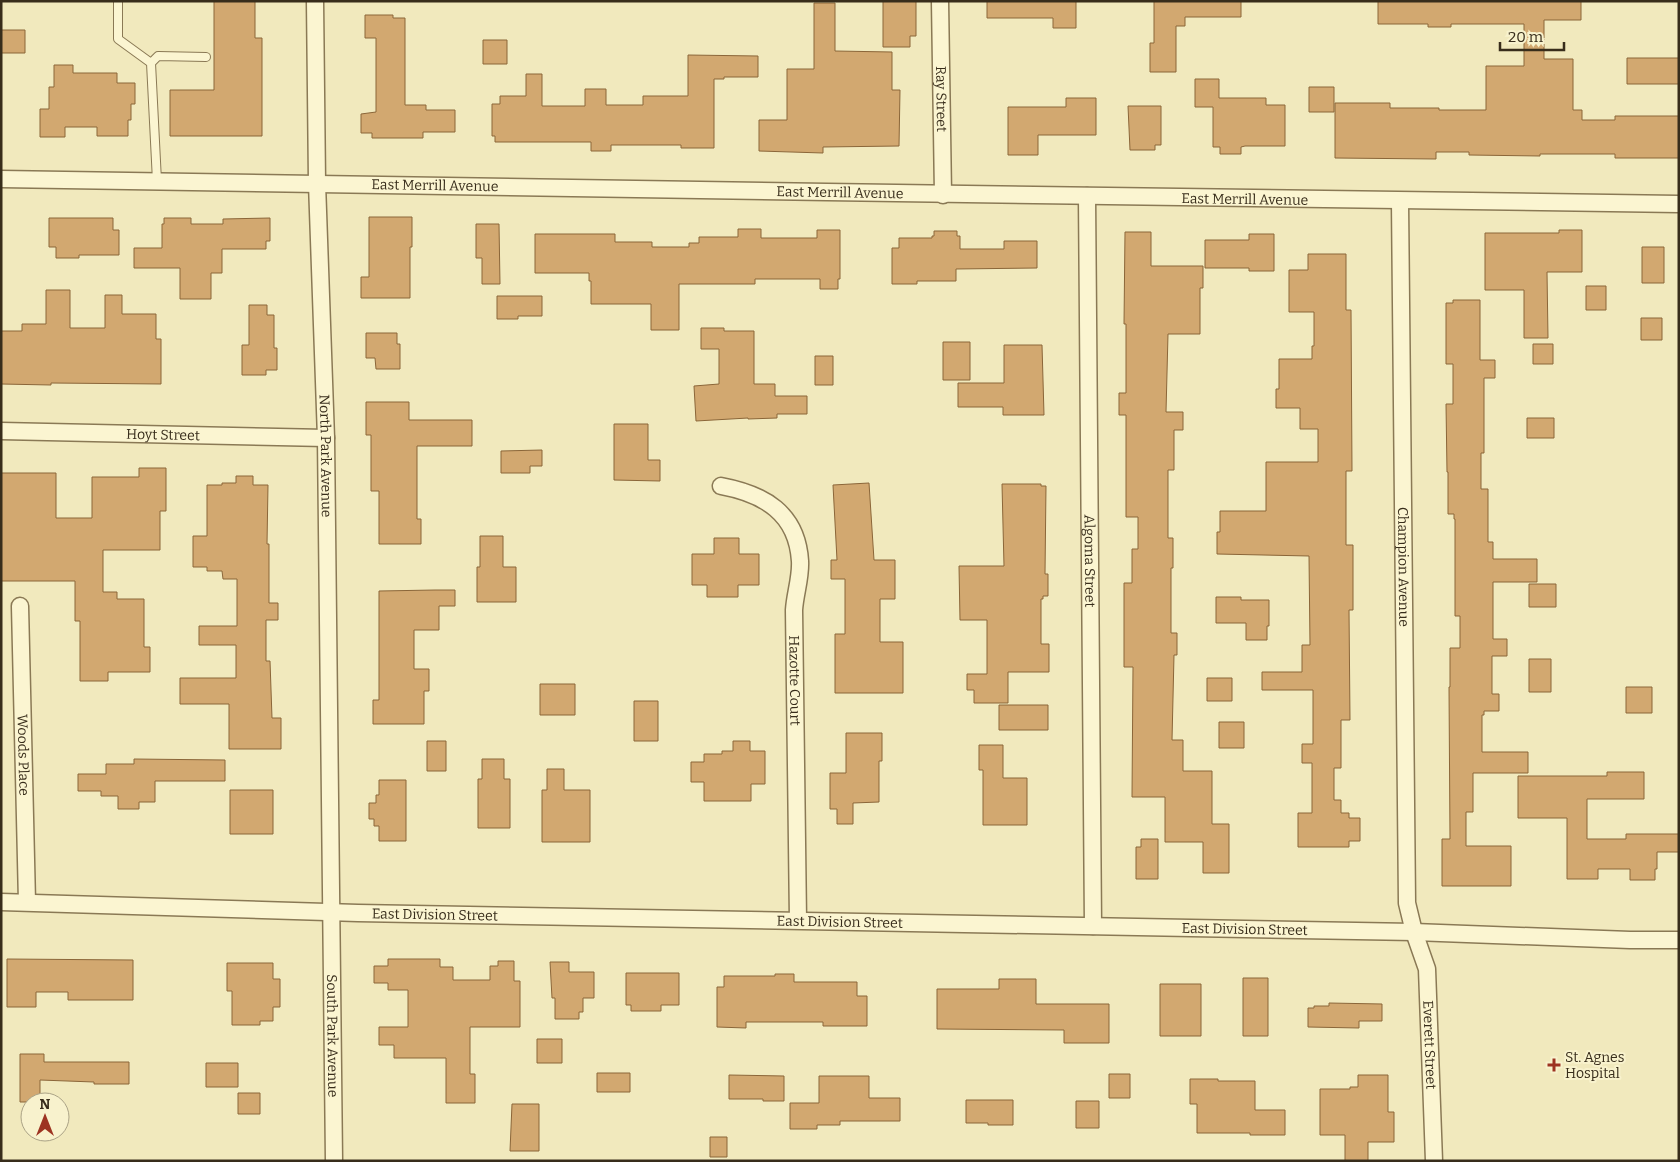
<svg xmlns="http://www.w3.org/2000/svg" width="1680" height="1162" viewBox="0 0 1680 1162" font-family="Bitter,serif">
  <rect width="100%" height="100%" fill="#f1e9bd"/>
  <path fill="#d2a870" stroke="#8b6639" d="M214 1H255V38H262V136H170V90H214Z
    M883 1H916V36H910V47H883Z
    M987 1H1076V28H1053V18H987Z
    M1154 1H1241V17H1185V26H1176V72H1150V43H1154Z
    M1378 1H1581V20H1544V59H1573V110H1582V120H1615V116H1679V158H1615V154H1540V156L1469 155V152H1436V159L1335 158V103H1390V108H1439V110H1486V66H1524V24H1451V27H1428V24H1378Z
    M814 3H835V51L892 52V90H900L899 146 823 147V153L759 151V120H787V69H814Z
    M365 15H393V18H405V105H426V110H455V132H423V138H372V133H361V114L376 112V38H365Z
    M1 30H25V53H1Z
    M483 40H507V64H483Z
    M688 55 758 56V77H724V79H714V148H681V145H611V151H591V142H495V136H492V104H500V96H526V74H542V106H585V89H606V105H643V96H688Z
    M1627 58H1679V84H1627Z
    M54 65H73V73H117V83H135V104H131V120H128V136H97V127H65V137H40V109H49V87H54Z
    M1195 79H1219V98H1266V105H1285V146H1245L1241 147V154H1220V147H1213V107H1195Z
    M1309 87H1334V112H1309Z
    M1066 98H1096V135H1038V155H1008V107H1066Z
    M1128 106H1161V145H1155V150H1130Z
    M369 217H412V247H410V298H361V277H369Z
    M49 218H113V230H119V255H79V258H56V247H49Z
    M164 218H191V224H223V219L270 218V241H266V249H222V273H211V299H180V268H134V248H162V224H164Z
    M476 224H499L500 284H482V258H476Z
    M738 229H761V238H817V230H840V279H838V289H820V279H755V284H679V330H651V304H591V281H589V273H535V234H615V242H652V247H689V243H699V237H738Z
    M1559 230H1582V272H1547L1548 338H1524V290H1485V233H1559Z
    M934 231H957V236H960V249H1004V241H1037V268L956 269V281H917V284H892V248H899V238H932V236H934Z
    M1125 232H1151V266H1203V288H1200V334H1168L1166 412H1183V430H1174V470H1168V538H1173V568H1171V633H1177V655H1174L1172 740H1183V771H1212V824H1229V873H1203V842H1165V797H1132L1133 667H1124V583H1132V549H1138V517H1126V415H1119V393H1126V324H1124Z
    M1249 234H1274V271H1249V268H1205V240H1249Z
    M1642 247H1664V283H1642Z
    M1308 254H1346V310H1351L1352 471H1346V545H1353V610H1349L1350 720H1341V768H1334V800H1341V813H1349V818H1360V841H1349V847H1298V813H1312V763H1302V744H1313V690H1262V672H1302V645H1310L1309 556 1217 554V532H1220V511H1266V462H1318V429H1300V408H1276V389H1279V359H1312V346H1314V312H1289V270H1308Z
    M1586 286H1606V310H1586Z
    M46 290H70V328H105V295H122V314H156V339H161V384L51 383V385L1 384V331H22V324H46Z
    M497 296H542V316H518V319H497Z
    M1453 300H1480V360H1495V378H1484V453H1481V489H1488V542H1493V559H1537V582H1493V639H1507V656H1492V694H1499V711H1484V715H1482V752H1528V773H1473V812H1466V846H1511V886H1442V839H1450L1449 687H1450V648H1460V616H1455V519H1454V514H1448V472H1447L1446 404H1453V364H1446V303H1453Z
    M249 305H267V315H274V348H277V370H266V375H242V345H249Z
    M1641 318H1662V340H1641Z
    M701 328H724V331H754V384H775V396H807V414H777V418L748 419V418L696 421 694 386 719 384V349H701Z
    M366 333H397V344H400V369H376L375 358H366Z
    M943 342H970V380H943Z
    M1533 344H1553V364H1533Z
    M1004 345H1042L1044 415H1003V407H958V383H1004Z
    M815 356H833V385H815Z
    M366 402H409V420H472V446H417V519H421V544H379V491H371V435H366Z
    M1527 418H1554V438H1527Z
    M614 424H648V460H660V481L614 480Z
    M542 450V466H530V473H501V451Z
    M139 468H166V511H160V550H103V592H117V599H144V647H150V672H108V681H80V621H75V581H1V473H56V518H92V477H139Z
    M236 476H253V485H268L267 544H269V603H278V620H266V661H270L272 718H281V749H229V704H180V678H236V645H199V626H237V579H223L222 571H207V567H193V536H207V485H222V483H236Z
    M869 483 874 560H895V599H880V642H903V693H835V634H845V579H831V560H837L833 485Z
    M1002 484H1041V486H1046L1045 574H1048V596H1043V599H1041V644H1049V672H1008V703H974V690H967V674H987V620H960L959 566H1004Z
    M480 536H503V567H516V602H477V567H480Z
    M714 538H739V554H759V585H738V597H707V585H692V554H714Z
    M1529 584H1556V607H1529Z
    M435 590H455V606H439V630H414V669H429V691H424V724H373V700H379V591Z
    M1216 597H1241V600H1269V626H1267V640H1246V623H1216Z
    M1529 659H1551V692H1529Z
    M1207 678H1232V701H1207Z
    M540 684H575V715H540Z
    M1626 687H1652V713H1626Z
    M634 701H658V741H634Z
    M999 705H1048V730H999Z
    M1219 722H1244V748H1219Z
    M846 733H882V761H879V802L853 803V824H837V809H830V773H846Z
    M427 741H446V771H427Z
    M733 741H750V751H765V784H751V801H704V782H691V762H704V754H722V751H733Z
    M979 745H1003V778H1027V825H983V770H979Z
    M134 759 225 760V781H155V802H139V809H118V796H101V791H78V774H106V764H134Z
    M482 759H504V779H510V828H478V779H482Z
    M547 769H564V790H590V842H542V790H547Z
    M1607 772H1644V799H1587V839H1626V834H1679V852H1657V869H1655V880H1630V869H1598V879H1567V818H1518V776H1607Z
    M379 780H406V841H379V826H374V819H369V803H376V795H379Z
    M230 790H273V834H230Z
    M1141 839H1158V879H1136V847H1141Z
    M7 959 133 960V1000H68V992H36V1007H7Z
    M388 959H440V967H453V980H490V966H498V961H514V981H520V1027H470V1074H475V1103H446V1058H394V1045H379V1027H408V990H388V983H374V966H388Z
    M550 962H569V972H594V998H583V1012H579V1019H555V998H552Z
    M227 963H273V979H280V1007H273V1021H260V1025H232V991H227Z
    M626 973H679V1005H661V1011H631V1005H626Z
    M775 974H794V982H857V996H867V1026H823V1022H746V1028L717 1027V987H724V976H775Z
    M1243 978H1268V1036H1243Z
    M999 979H1036V1004H1109V1043H1064V1030L937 1029V989H999Z
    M1160 984H1201V1036H1160Z
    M1329 1003 1382 1004V1021H1359V1028L1308 1027V1008H1314V1006H1329Z
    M537 1039H562V1063H537Z
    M20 1054H44V1062H129V1084H94V1082L40 1080V1102H20Z
    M206 1063H238V1087H206Z
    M597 1073H630V1092H597Z
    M1109 1074H1130V1098H1109Z
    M729 1075 784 1076V1101H763V1099H729Z
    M1358 1075H1388V1112H1394V1142H1368V1161H1345V1135H1320V1089H1350V1087H1358Z
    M819 1076H869V1098H900V1121H840V1125H817V1129H790V1103H819Z
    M1190 1079H1218V1081H1255V1110H1285V1135H1250V1133H1197V1104H1190Z
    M238 1093H260V1114H238Z
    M966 1100H1013V1125H988V1123H966Z
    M1076 1101H1099V1128H1076Z
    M512 1104H539V1151H510Z
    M710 1137H727V1157H710Z"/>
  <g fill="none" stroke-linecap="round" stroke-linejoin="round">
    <g stroke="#8a7955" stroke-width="10">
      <path id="service" d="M118 1V39L151 63 157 181
        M151 63 158 56 206 57"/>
    </g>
    <g stroke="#8a7955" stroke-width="19">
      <g id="minor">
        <path id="s1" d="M315 1 317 183 326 438 334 1161"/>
        <path id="s2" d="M940 1 943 195"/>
        <path id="s3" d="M1 179C560 185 1120 200 1679 204"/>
        <path id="s4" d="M1087 196 1093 926"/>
        <path id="s5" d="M1400 202 1407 903 1414 932 1427 969 1434 1161"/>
        <path id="s6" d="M1 431 326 438"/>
        <path id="s7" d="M721 486C764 494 797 513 800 561 801 577 795 594 794 610L798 920"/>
        <path id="s8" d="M20 606 27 902"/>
        <path id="s9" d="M1 902 358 913 1414 932 1630 940H1679"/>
      </g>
    </g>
    <use href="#service" stroke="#fbf5d1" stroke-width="8"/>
    <use href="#minor" stroke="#fbf5d1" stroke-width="16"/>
  </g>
  <path fill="#9d3321" stroke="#f8f2cd" stroke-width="2" d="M1551.5 1057.5h5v5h5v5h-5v5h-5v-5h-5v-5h5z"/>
  <g text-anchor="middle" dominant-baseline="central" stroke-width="4" stroke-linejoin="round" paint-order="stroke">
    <g font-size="14" fill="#382d1b" stroke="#f8f2cd">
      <text stroke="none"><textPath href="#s2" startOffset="98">Ray Street</textPath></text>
      <text stroke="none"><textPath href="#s3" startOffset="434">East Merrill Avenue</textPath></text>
      <text stroke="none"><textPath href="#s3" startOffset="839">East Merrill Avenue</textPath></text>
      <text stroke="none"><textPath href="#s3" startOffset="1244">East Merrill Avenue</textPath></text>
      <text stroke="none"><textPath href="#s6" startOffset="162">Hoyt Street</textPath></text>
      <text stroke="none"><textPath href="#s1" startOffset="455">North Park Avenue</textPath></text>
      <text stroke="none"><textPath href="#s4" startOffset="365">Algoma Street</textPath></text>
      <text stroke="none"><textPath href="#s5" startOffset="365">Champion Avenue</textPath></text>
      <text stroke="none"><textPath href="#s7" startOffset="239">Hazotte Court</textPath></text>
      <text stroke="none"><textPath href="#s8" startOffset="149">Woods Place</textPath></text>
      <text stroke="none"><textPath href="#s9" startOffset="434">East Division Street</textPath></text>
      <text stroke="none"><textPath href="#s9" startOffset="839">East Division Street</textPath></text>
      <text stroke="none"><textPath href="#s9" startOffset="1244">East Division Street</textPath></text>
      <text stroke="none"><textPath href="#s1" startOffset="1035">South Park Avenue</textPath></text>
      <text stroke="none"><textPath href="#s5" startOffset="846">Everett Street</textPath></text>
    </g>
    <g font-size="14" fill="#382d1b" stroke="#f8f2cd" text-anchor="start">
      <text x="1565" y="1057">St. Agnes<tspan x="1565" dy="16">Hospital</tspan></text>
    </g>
  </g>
  <rect width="1680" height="1162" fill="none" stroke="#382d1b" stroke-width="5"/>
  <g transform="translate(45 1117)"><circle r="24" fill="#f8f2cd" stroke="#aba386"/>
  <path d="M0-4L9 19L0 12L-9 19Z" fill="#9d3321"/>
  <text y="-8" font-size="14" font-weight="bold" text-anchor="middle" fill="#382d1b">N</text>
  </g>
  <path d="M1500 42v8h64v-8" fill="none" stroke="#382d1b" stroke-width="2.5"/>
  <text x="1508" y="42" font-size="15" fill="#382d1b" stroke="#f8f2cd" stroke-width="4" paint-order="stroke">20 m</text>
</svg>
